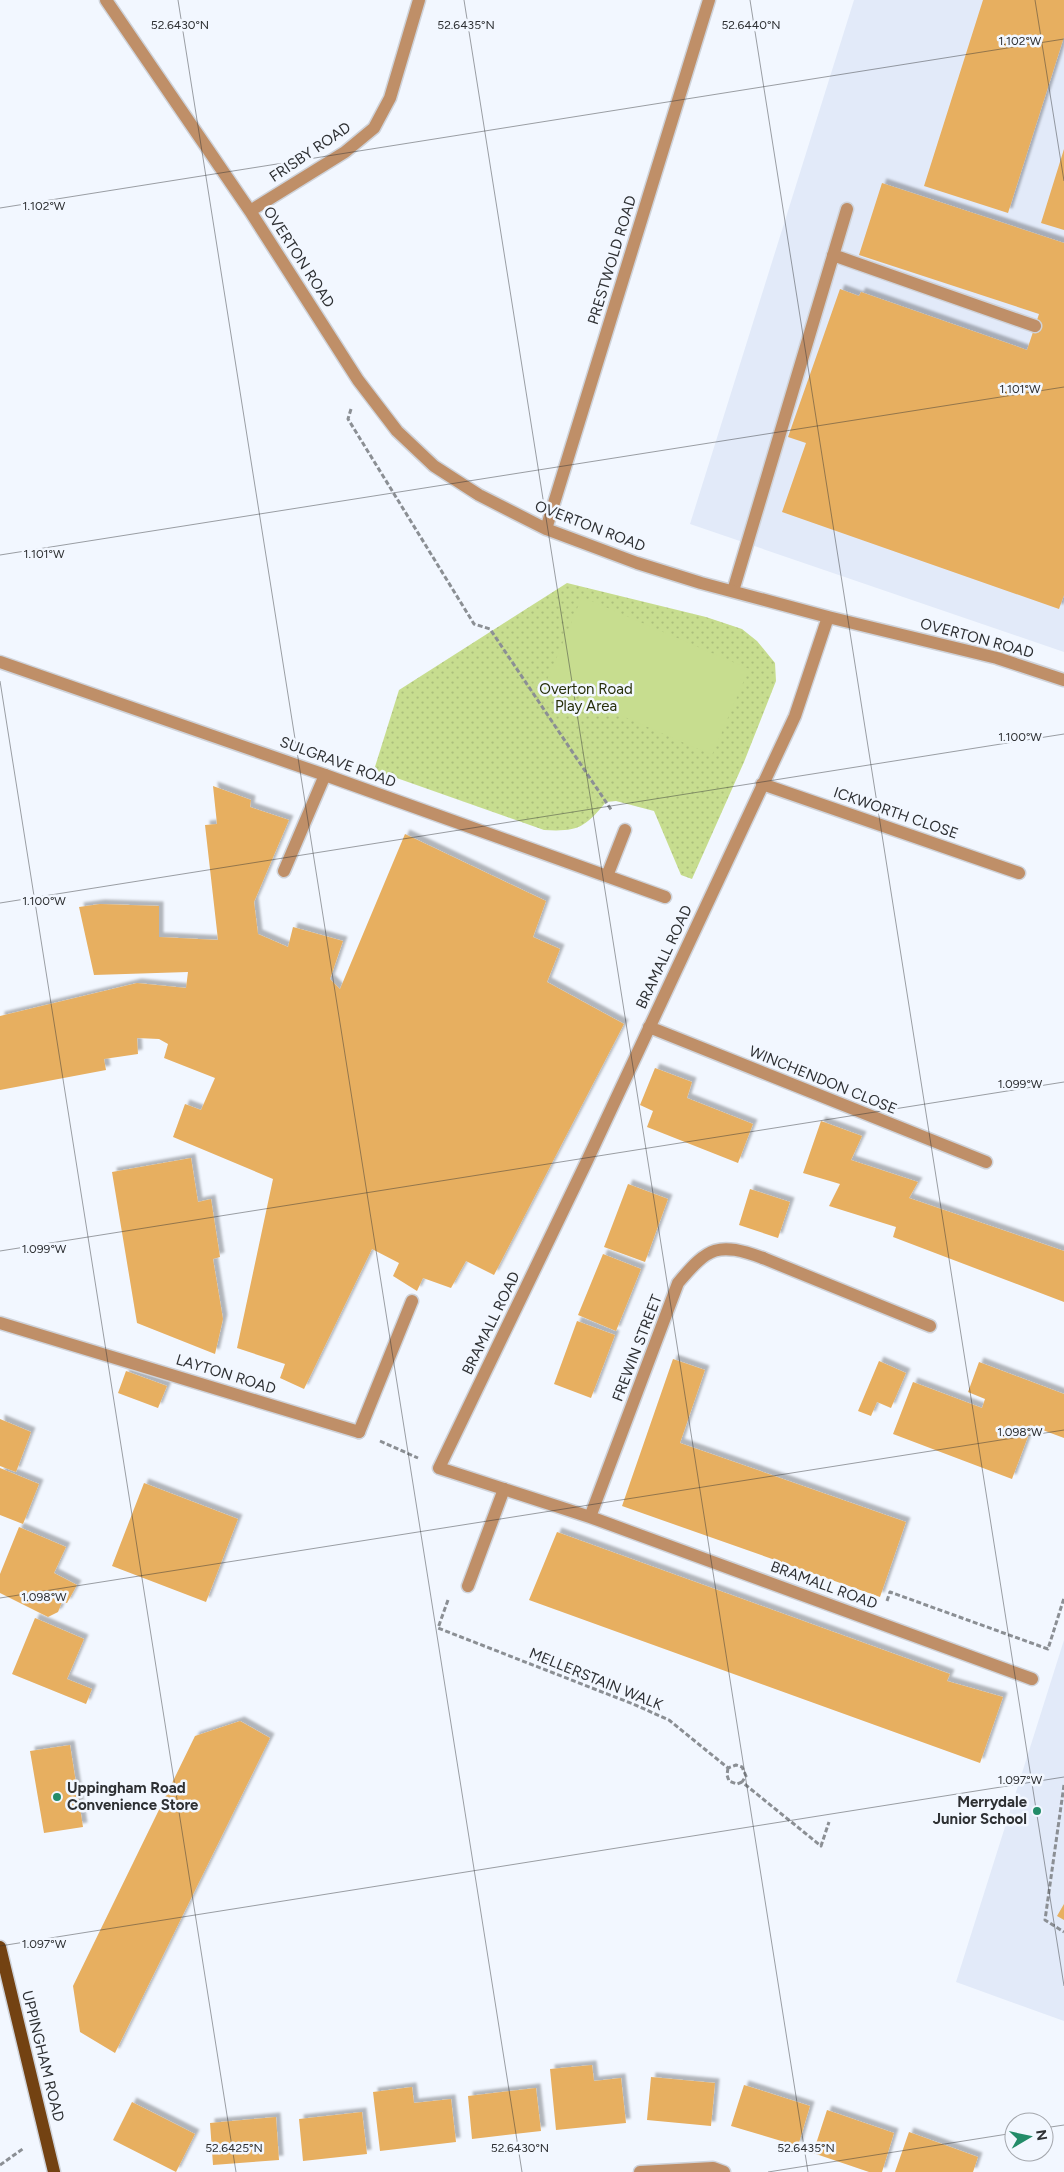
<svg xmlns="http://www.w3.org/2000/svg" width="1064" height="2172" viewBox="0 0 1064 2172" font-family="Figtree,sans-serif">
  <defs>
    <pattern id="park-dots" width="8" height="8" patternUnits="userSpaceOnUse" patternTransform="scale(1.25)"><rect width="8" height="8" fill="#c7dd8f"/><path d="M2 2h.1M6 6h.1" fill="none" stroke="#abbe7c" stroke-width="1.8" stroke-linecap="round"/></pattern>
    <filter id="shadow"><feDropShadow dx="4.5" dy="-4.5" stdDeviation="1" flood-color="#0004"/></filter>
  </defs>
  <rect width="100%" height="100%" fill="#f2f7ff"/>
  <path fill="#e2eaf9" d="M854 0H1064V652L690 524Z
    M1064 1640V2021L956 1982Z"/>
  <path fill="url(#park-dots)" d="M567 583 706 617 742 629 757 641 775 663 776 681 744 762 692 879 681 875 654 811 616 801 606 802C585 827 579 832 544 830L374 770 399 690Z"/>
  <path fill="#c7dd8f" d="M582 597 749 669 712 755 546 683Z"/>
  <path fill="#e7af61" filter="url(#shadow)" d="M983 0H1064V37L1008 213 924 186Z
    M1064 149V230L1041 223Z
    M882 183 1064 243V595L1059 609 782 512 806 443 788 437 840 289 859 296 861 292 1027 350 1039 314 859 255Z
    M213 786 251 800 250 807 289 820 254 902 258 934 288 947 293 927 343 941 330 979 340 989 405 834 546 901 533 937 560 949 547 982 624 1024 494 1275 466 1261 451 1288 423 1278 417 1291 393 1276 399 1263 372 1249 304 1389 280 1378 285 1364 237 1348 273 1179 173 1137 185 1104 201 1110 215 1078 164 1058 168 1044 159 1039 137 1038 138 1054 104 1059 106 1070 0 1090V1016L137 983 186 988 188 972 94 975 79 907 100 904 159 906V937L218 940 205 825 217 824Z
    M655 1068 692 1082 687 1098 753 1124 738 1163 647 1127 653 1111 640 1105Z
    M821 1121 862 1136 851 1160 918 1182 909 1198 1064 1251V1302L893 1237 896 1227 829 1206 840 1184 803 1173Z
    M191 1158 198 1202 211 1199 220 1257 213 1259 223 1319 215 1354 137 1323 112 1172Z
    M628 1184 668 1199 645 1262 604 1247Z
    M750 1189 790 1202 778 1238 739 1225Z
    M603 1254 641 1269 616 1331 578 1315Z
    M577 1321 615 1335 591 1398 554 1384Z
    M673 1359 705 1370 680 1443 906 1522 880 1597 622 1506Z
    M879 1361 906 1373 891 1408 877 1402 871 1416 858 1411Z
    M979 1362 1064 1394V1438L1032 1426 1012 1479 893 1434 913 1382 982 1408 985 1399 968 1392Z
    M126 1371 167 1386 158 1408 118 1393Z
    M0 1419 31 1432 16 1472 0 1466Z
    M0 1468 39 1484 23 1524 0 1515Z
    M144 1483 238 1519 206 1602 112 1566Z
    M19 1527 66 1547 54 1573 77 1585 67 1603 62 1602 58 1612 48 1617 0 1593V1574Z
    M557 1532 950 1674 947 1681 1003 1697 980 1763 529 1600Z
    M35 1618 84 1639 67 1679 92 1689 86 1704 12 1674Z
    M240 1721 270 1738 115 2053 80 2032 73 1986 195 1736Z
    M70 1745 83 1827 44 1833 30 1751Z
    M1064 1904V1920L1057 1916Z
    M592 2065 594 2081 621 2078 626 2123 556 2130 550 2069Z
    M651 2077 715 2083 711 2126 647 2120Z
    M744 2085 810 2106 798 2146 731 2126Z
    M412 2087 414 2103 451 2099 456 2142 380 2151 373 2092Z
    M536 2088 541 2131 472 2139 468 2096Z
    M132 2102 195 2134 176 2172 113 2140Z
    M827 2110 894 2133 882 2172H869L813 2153Z
    M362 2112 367 2154 303 2161 299 2119Z
    M276 2117 279 2160 213 2165 210 2123Z
    M909 2132 978 2157 973 2172H895Z"/>
  <g fill="none" stroke-linecap="round" stroke-linejoin="round">
    <g stroke="#cfd3da" stroke-width="15">
      <path id="service" d="M833 255 1035 326
        M733 591 847 209
        M284 871 325 775
        M763 1258 930 1326
        M359 1432 412 1301
        M468 1586 504 1489"/>
    </g>
    <g stroke="#cfd3da" stroke-width="15">
      <path id="minor" d="M106 0 250 211 358 380 397 431 434 466 479 495 546 529 637 563 701 583 828 617 997 658 1064 680
        M250 211 345 152 374 128 390 98 419 0
        M546 529 709 0
        M828 617 795 716 586 1163 439 1468 590 1517 1032 1679
        M0 662 325 775 665 897
        M762 784 1019 873
        M607 876 625 830
        M649 1027 986 1162
        M0 1323 359 1432
        M590 1517 678 1283C709 1246 718 1242 763 1258
        M640 2172 713 2168 724 2172"/>
    </g>
    <g stroke="#cfd3da" stroke-width="15">
      <path id="primary" d="M0 1947 54 2172"/>
    </g>
    <path stroke="#8b8f94" stroke-width="3" stroke-dasharray="5 2.5" stroke-linecap="butt" d="M351 409 348 419 474 624 490 629 612 811
      M380 1441 418 1458
      M448 1600 438 1628 633 1704 669 1720 728 1768 736 1765 742 1767 746 1776 742 1782 821 1846 829 1822
      M887 1601 890 1592 1048 1649 1064 1598
      M728 1768 727 1775 729 1781 737 1784 742 1782
      M1064 1785 1045 1920 1064 1932
      M0 2165 24 2148"/>
    <use href="#service" stroke="#bf8f68" stroke-width="12"/>
    <use href="#minor" stroke="#bf8f68" stroke-width="12"/>
    <use href="#primary" stroke="#734212" stroke-width="12"/>
  </g>
  <path fill="none" stroke="#2e3033" stroke-width="1" stroke-opacity="0.45" d="M178 0 522 2172M464 0 808 2172M750 0 1064 1986M1035 0 1064 181M0 208 1064 39M0 555 1064 387M0 681 236 2172M0 903 1064 734M0 1251 1064 1082M0 1598 1064 1430M0 1946 1064 1777M1044 2128 1064 2125M768 2172 1014 2133"/>
  <g fill="#238c69" stroke="#f2f7ff" stroke-width="2">
    <circle cx="57" cy="1797" r="5"/>
    <circle cx="1037" cy="1811" r="5"/>
  </g>
  <g text-anchor="middle" dominant-baseline="central" stroke-width="5" stroke-linejoin="round" paint-order="stroke">
    <g font-size="15" fill="#2e3033" stroke="#f2f7ff">
      <text transform="translate(310 152) rotate(-34)">FRISBY ROAD</text>
      <text transform="translate(299 257) rotate(57)">OVERTON ROAD</text>
      <text transform="translate(612 260) rotate(-73)">PRESTWOLD ROAD</text>
      <text transform="translate(590 526) rotate(21)">OVERTON ROAD</text>
      <text transform="translate(977 638) rotate(15)">OVERTON ROAD</text>
      <text transform="translate(338 762) rotate(20)">SULGRAVE ROAD</text>
      <text transform="translate(896 813) rotate(19)">ICKWORTH CLOSE</text>
      <text transform="translate(664 957) rotate(-65)">BRAMALL ROAD</text>
      <text transform="translate(823 1080) rotate(22)">WINCHENDON CLOSE</text>
      <text transform="translate(491 1323) rotate(-64)">BRAMALL ROAD</text>
      <text transform="translate(637 1348) rotate(-69)">FREWIN STREET</text>
      <text transform="translate(226 1374) rotate(17)">LAYTON ROAD</text>
      <text transform="translate(824 1585) rotate(20)">BRAMALL ROAD</text>
      <text transform="translate(596 1679) rotate(22)">MELLERSTAIN WALK</text>
      <text transform="translate(43 2056) rotate(76)">UPPINGHAM ROAD</text>
    </g>
    <g font-size="15" fill="#272f0a" stroke="#f2f7ff">
      <text x="586" y="689">Overton Road<tspan x="586" dy="17">Play Area</tspan></text>
    </g>
    <g font-size="15" font-weight="bold" fill="#2e3033" stroke="#f2f7ff" text-anchor="start">
      <text x="67" y="1788">Uppingham Road<tspan x="67" dy="17">Convenience Store</tspan></text>
      <text x="1027" y="1802" text-anchor="end">Merrydale<tspan x="1027" dy="17">Junior School</tspan></text>
    </g>
  </g>
  <g font-size="12" text-anchor="middle" fill="#2e3033" stroke="#f2f7ff" stroke-width="5" stroke-linejoin="round" paint-order="stroke">
    <text x="180" y="29">52.6430°N</text>
    <text x="466" y="29">52.6435°N</text>
    <text x="751" y="29">52.6440°N</text>
    <text x="1020" y="45">1.102°W</text>
    <text x="44" y="210">1.102°W</text>
    <text x="1020" y="393">1.101°W</text>
    <text x="44" y="558">1.101°W</text>
    <text x="1020" y="741">1.100°W</text>
    <text x="44" y="905">1.100°W</text>
    <text x="1020" y="1088">1.099°W</text>
    <text x="44" y="1253">1.099°W</text>
    <text x="1020" y="1436">1.098°W</text>
    <text x="44" y="1601">1.098°W</text>
    <text x="1020" y="1784">1.097°W</text>
    <text x="44" y="1948">1.097°W</text>
    <text x="234" y="2152">52.6425°N</text>
    <text x="520" y="2152">52.6430°N</text>
    <text x="806" y="2152">52.6435°N</text>
  </g>
  <g transform="translate(1029 2137) rotate(81)"><circle r="24" fill="#f2f7ff" stroke="#a4a7ad"/>
  <path d="M0-4L9 19L0 12L-9 19Z" fill="#238c69"/>
  <text y="-8" font-size="14" font-weight="bold" text-anchor="middle" fill="#2e3033">N</text>
  </g>
</svg>
